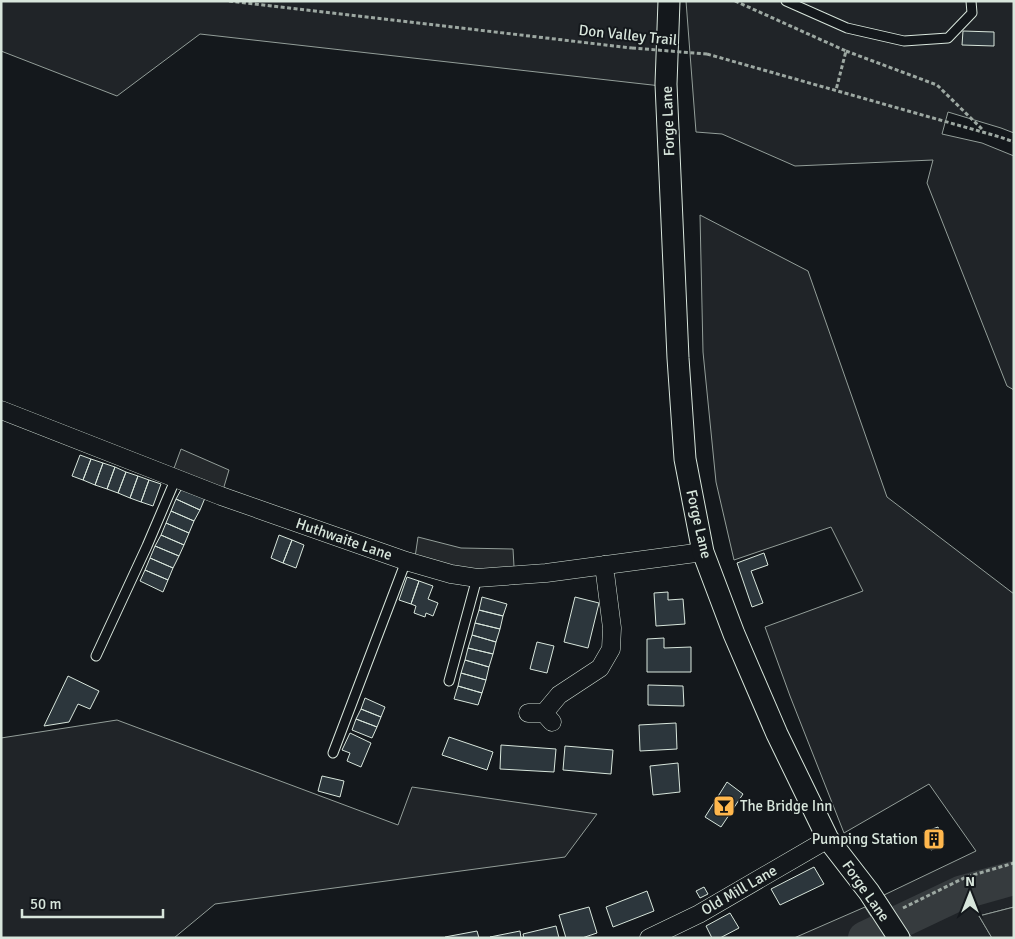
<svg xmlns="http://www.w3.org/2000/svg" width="1015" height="939" viewBox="0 0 1015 939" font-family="Signika,sans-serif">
  <rect width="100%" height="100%" fill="#14181c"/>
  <path fill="#202428" stroke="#939e99" d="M1 1H660L661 86 200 34 117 96 1 51Z
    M686 1H1014V133L1001 128 948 112 942 134 982 143 1014 156V390L1007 386 927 183 933 160 795 166 722 134 696 132Z
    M700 215 808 271 887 497 1014 594V907L979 916 992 938H912L884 895 976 851 929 784 844 833 790 696 765 627 863 591 831 527 734 560 716 482 703 352Z
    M117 720 398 825 412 787 597 814 565 857 215 904 174 938H1V738Z
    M865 907 885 938H794Z"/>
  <path fill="#24282b" stroke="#939e99" d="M181 449 229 470 223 490 173 471Z
    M418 537 461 548 513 549 515 584 480 585 413 571Z
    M1014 907V938H992L979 916Z"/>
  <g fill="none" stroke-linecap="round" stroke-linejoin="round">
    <path stroke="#363b3e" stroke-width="34" d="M865 938 960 893 1014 878"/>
  </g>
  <path fill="#2c363c" stroke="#d8e6dc" d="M963 31 994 32V46L962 45Z
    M80 455 91 459 83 480 72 476Z
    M91 459 103 463 95 485 83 480Z
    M103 463 115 467 107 489 95 485Z
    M115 467 126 472 118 493 107 489Z
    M126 472 138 476 130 498 118 493Z
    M138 476 149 480 141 502 130 498Z
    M149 480 161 484 153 506 141 502Z
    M182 488 205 498 200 510 176 499Z
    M176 499 200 510 194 521 171 511Z
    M171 511 194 521 189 533 166 523Z
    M166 523 189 533 184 545 161 535Z
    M161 535 184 545 179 556 155 546Z
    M279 535 292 540 283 563 271 558Z
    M292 540 304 545 296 568 283 563Z
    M155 546 179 556 173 568 150 558Z
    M764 553 768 565 751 571 763 603 752 607 737 563Z
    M150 558 173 568 168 580 145 570Z
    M145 570 168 580 163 592 140 581Z
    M407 577 419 581 411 604 399 600Z
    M419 581 433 586 428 599 438 603 433 616 426 613 425 617 414 613 416 606 411 604Z
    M668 592V600L683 599 685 624 656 626 654 593Z
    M482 597 507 604 503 616 479 610Z
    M575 597 599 603 588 648 564 642Z
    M479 610 503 616 500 629 475 623Z
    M475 623 500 629 496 642 472 635Z
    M472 635 496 642 493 654 468 648Z
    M664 638V648L691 647V672H647V639Z
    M537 642 554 646 547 673 530 669Z
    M468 648 493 654 489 667 465 660Z
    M465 660 489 667 486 680 461 673Z
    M461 673 486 680 482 693 458 686Z
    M68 676 99 691 90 709 78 704 69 722 44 726Z
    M648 685 683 686 684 706 648 705Z
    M458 686 482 693 478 705 454 699Z
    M365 698 385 707 381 717 361 709Z
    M361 709 381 717 377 727 356 719Z
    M356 719 377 727 372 738 352 730Z
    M676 723 677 749 640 751 639 725Z
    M350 733 371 743 361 767 347 761 350 753 342 750Z
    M449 737 493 752 487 770 442 755Z
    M501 745 556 749 554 772 500 769Z
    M565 746 613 750 611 774 563 770Z
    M678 763 680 792 653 795 650 766Z
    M322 776 344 781 340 797 318 791Z
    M727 782 743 794 721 827 705 817Z
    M938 827 944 845 931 850 924 832Z
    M814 867 824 884 780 905 771 889Z
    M704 887 708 894 700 898 696 891Z
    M647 891 654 911 613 927 606 907Z
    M589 907 597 933 582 938H566L559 915Z
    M730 913 739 928 720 938H712L706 926Z
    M556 926 559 938H524L523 934Z
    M477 931 479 938H445V937Z
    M520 931 521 938 490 937Z"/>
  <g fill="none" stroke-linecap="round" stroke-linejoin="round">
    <g stroke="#d8e6dc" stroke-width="11">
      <path id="service" d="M786 1 847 28 904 41 948 38 972 13 971 1
        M96 656 147 546 176 478
        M449 681 477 578
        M333 753 406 561"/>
    </g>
    <g stroke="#d8e6dc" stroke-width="19">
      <path id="minor" d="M1 410 221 496 406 561 451 574 477 578 546 573 703 552
        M528 713H544L552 722
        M544 713 559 695 600 668 611 649 612 628 604 565
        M649 938 699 914 828 839"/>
    </g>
    <g stroke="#d8e6dc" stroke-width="23">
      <path id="tertiary" d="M669 1 666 84 678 358 685 459 703 552 734 634 777 734 828 839 869 892 899 938"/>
    </g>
    <path stroke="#9da8a2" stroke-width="3" stroke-dasharray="4 2.5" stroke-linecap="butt" d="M229 1 632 48
      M735 1 846 51 836 90
      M846 51 937 85 983 130
      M707 54 1000 137 1014 142
      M903 908 966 877 1014 863"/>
    <use href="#service" stroke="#14181c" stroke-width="9"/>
    <use href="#minor" stroke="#14181c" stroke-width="18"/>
    <use href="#tertiary" stroke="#14181c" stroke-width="21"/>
    <path stroke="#9da8a2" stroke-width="3" stroke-dasharray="4 2.5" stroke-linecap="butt" d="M632 48 707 54"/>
  </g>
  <defs>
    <g id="bar-square" transform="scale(1.125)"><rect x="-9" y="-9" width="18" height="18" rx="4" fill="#ffb74d" stroke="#14181c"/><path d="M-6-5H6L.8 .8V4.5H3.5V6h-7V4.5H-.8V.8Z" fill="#111"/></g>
    <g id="building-square" transform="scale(1.125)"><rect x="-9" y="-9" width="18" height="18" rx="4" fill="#ffb74d" stroke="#14181c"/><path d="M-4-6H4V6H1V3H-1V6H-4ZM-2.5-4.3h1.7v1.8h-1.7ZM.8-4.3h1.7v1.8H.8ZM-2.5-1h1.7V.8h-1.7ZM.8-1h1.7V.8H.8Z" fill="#111"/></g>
  </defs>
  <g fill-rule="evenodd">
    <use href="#bar-square" x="724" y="806"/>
    <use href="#building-square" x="934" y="839"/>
  </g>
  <g text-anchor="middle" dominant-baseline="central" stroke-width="4" stroke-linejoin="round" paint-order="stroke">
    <g font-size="15" fill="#d8e6dc" stroke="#14181c">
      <text transform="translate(628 35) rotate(6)">Don Valley Trail</text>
      <text transform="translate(668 121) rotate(-92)">Forge Lane</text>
      <text transform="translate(699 524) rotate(77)">Forge Lane</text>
      <text transform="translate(344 539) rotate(19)">Huthwaite Lane</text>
      <text transform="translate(739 890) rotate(-30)">Old Mill Lane</text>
      <text transform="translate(866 891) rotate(55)">Forge Lane</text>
    </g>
    <g font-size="15" fill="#d8e6dc" stroke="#14181c" text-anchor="start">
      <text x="740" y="806">The Bridge Inn</text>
      <text x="918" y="839" text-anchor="end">Pumping Station</text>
    </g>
  </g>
  <rect width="1015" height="939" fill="none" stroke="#d8e6dc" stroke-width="5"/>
  <g transform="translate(970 894)" stroke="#14181c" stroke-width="4" paint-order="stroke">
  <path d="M0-4L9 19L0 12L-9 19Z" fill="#d8e6dc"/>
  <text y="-8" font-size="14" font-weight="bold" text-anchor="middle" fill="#d8e6dc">N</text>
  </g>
  <path d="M22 909v8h141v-8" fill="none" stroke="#d8e6dc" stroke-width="2.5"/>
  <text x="30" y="909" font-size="15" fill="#d8e6dc" stroke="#14181c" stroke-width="4" paint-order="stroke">50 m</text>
</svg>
